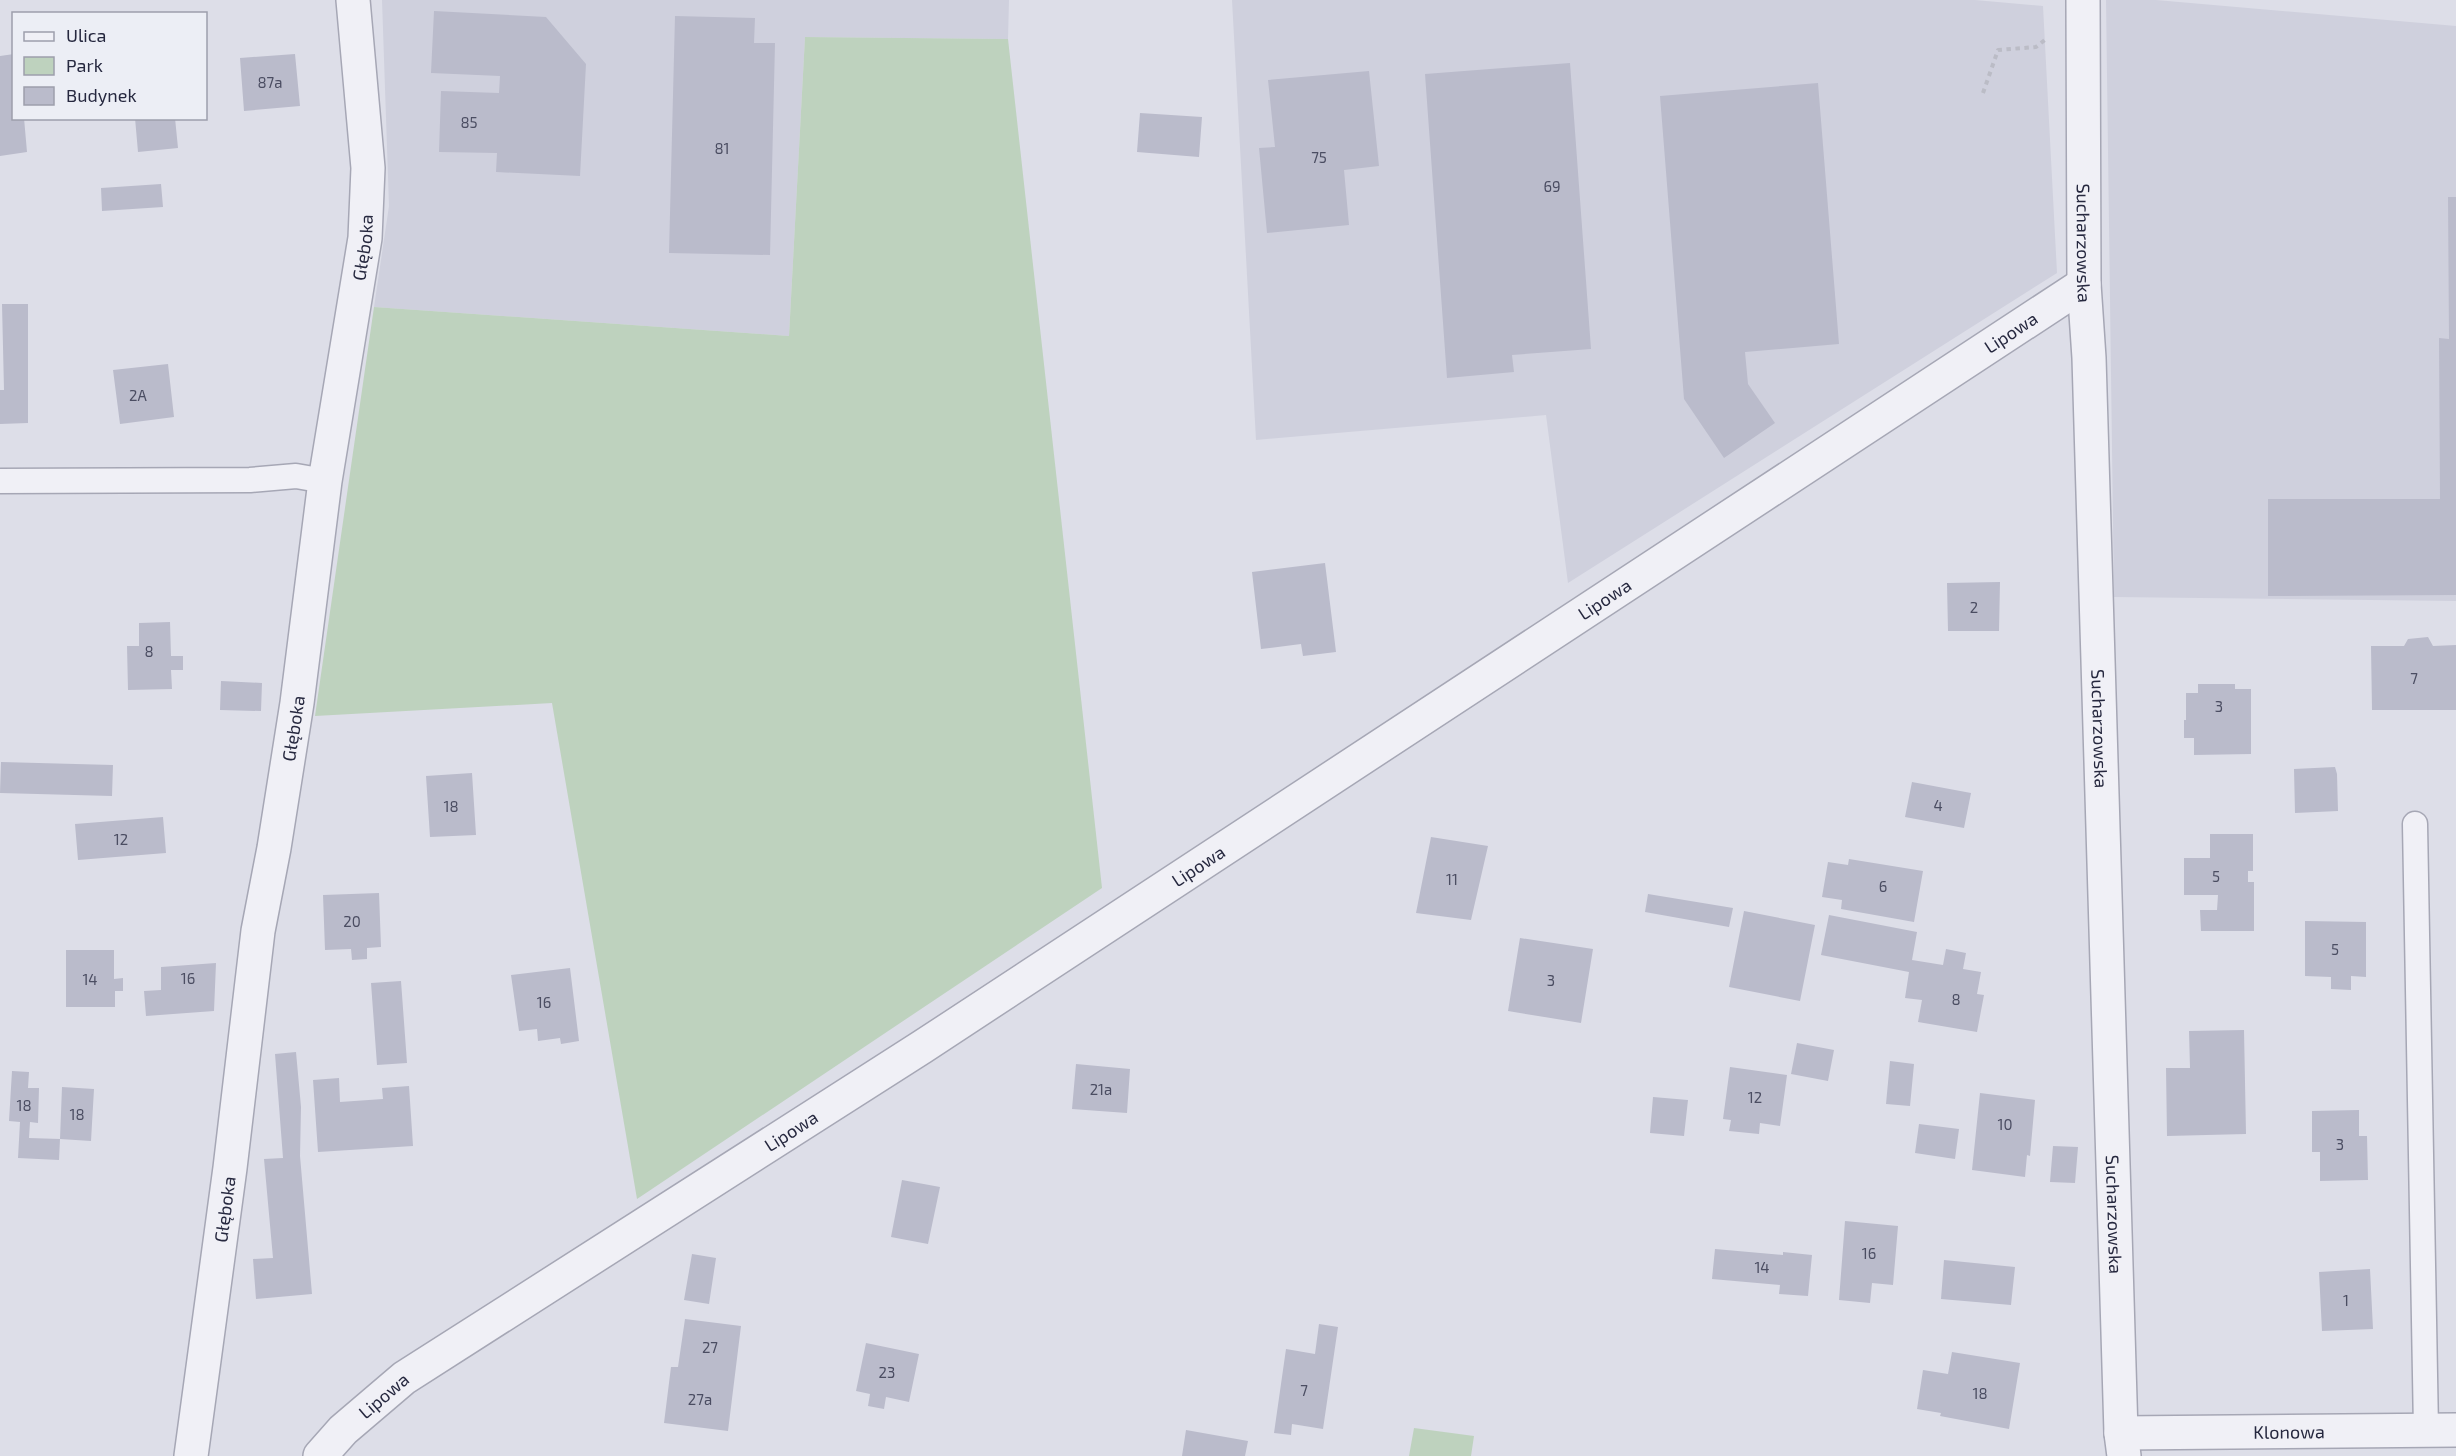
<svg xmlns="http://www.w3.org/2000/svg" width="2456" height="1456" viewBox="0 0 2456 1456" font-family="'Exo 2',sans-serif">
  <rect width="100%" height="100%" fill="#dddee8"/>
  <path fill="#cfd0dd" d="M382 0H1009L1008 39 805 37 789 336 374 307 389 206Z
    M1232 0H1975L2043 6 2057 273 1568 583 1546 415 1256 440Z
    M2106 0H2156L2456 26V601L2114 597Z"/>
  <path fill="#bed2be" d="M805 37 1008 39 1102 888 637 1199 552 703 315 716 374 307 789 336Z
    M1414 1428 1474 1436 1471 1456H1409Z"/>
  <path fill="#babbcb" d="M434 11 546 17 586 64 580 176 496 172 497 153 439 152 441 91 499 93 500 76 431 73Z
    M675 16 755 18 754 43H775L770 255 669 253Z
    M14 54V118H24L27 152 0 156V56Z
    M295 54 300 106 244 111 240 58Z
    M1570 63 1591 349 1512 355 1514 372 1447 378 1425 74Z
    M1369 71 1379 166 1344 170 1349 225 1267 233 1259 148 1275 147 1268 80Z
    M1818 83 1839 344 1745 352 1748 384 1775 423 1724 458 1684 399 1660 96Z
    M1140 113 1202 117 1199 157 1137 152Z
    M135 118H175L178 148 138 152Z
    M161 184 163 207 102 211 101 188Z
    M2448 197H2456V595L2268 596V499H2440L2439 338 2449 339Z
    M2 304H28V423L0 424V390H4Z
    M168 364 174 417 120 424 113 370Z
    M1325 563 1336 652 1303 656 1301 644 1261 649 1252 572Z
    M2000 582 1999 631H1948L1947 583Z
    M170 622 171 656H183V670H171L172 689 128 690 127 646H139V623Z
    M2428 637 2433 646 2456 645V710H2372L2371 646H2404L2408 639Z
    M221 681 262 683 261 711 220 710Z
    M2198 684H2235V689H2251V754L2194 755V738H2184V720H2186V693H2198Z
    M1 762 113 765 112 796 0 793Z
    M2335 767 2337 774 2338 811 2295 813 2294 769Z
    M472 773 476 835 430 837 426 776Z
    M1912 782 1971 793 1964 828 1905 817Z
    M163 817 166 853 78 860 75 824Z
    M2210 834H2253V871H2248V882H2254V931H2201L2200 910H2217L2218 895H2184V858H2210Z
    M1431 837 1488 846 1471 920 1416 913Z
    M1849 859 1923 871 1914 922 1841 909 1842 900 1822 897 1828 862 1848 865Z
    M379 893 381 947 367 948V959L352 960 351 949 325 950 323 895Z
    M1648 894 1733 908 1729 927 1645 912Z
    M1744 911 1815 925 1800 1001 1729 987Z
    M1829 915 1917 932 1912 960 1943 965 1946 949 1966 953 1963 969 1981 972 1977 994 1984 995 1977 1032 1918 1022 1922 1000 1905 998 1909 972 1821 955Z
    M2305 921 2366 922V977L2351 976V990L2331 989V977L2305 976Z
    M1520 938 1593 949 1581 1023 1508 1011Z
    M66 950H114V979L123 978V991H115V1007H66Z
    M216 963 214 1011 146 1016 144 991 161 990V967Z
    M570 968 579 1041 561 1044 560 1038 538 1041 537 1029 519 1031 511 975Z
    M401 981 407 1063 377 1065 371 983Z
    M2244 1030 2246 1134 2167 1136 2166 1068H2190L2189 1031Z
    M1797 1043 1834 1050 1828 1081 1791 1074Z
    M296 1052 301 1107 300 1156 312 1294 256 1299 253 1259 273 1258 264 1159 283 1158 275 1054Z
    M1890 1061 1914 1064 1910 1106 1886 1104Z
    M1076 1064 1130 1069 1127 1113 1072 1109Z
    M1730 1067 1787 1075 1780 1126 1760 1123 1759 1134 1729 1131 1731 1120 1723 1119Z
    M12 1071 29 1072 28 1088H39L38 1123 30 1122 29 1138 60 1139 62 1087 94 1089 91 1141 60 1139 59 1160 18 1158 20 1122 9 1121Z
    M339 1078 340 1102 383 1099 382 1088 409 1086 413 1146 318 1152 313 1080Z
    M1980 1093 2035 1100 2030 1156 2027 1155 2025 1177 1972 1170Z
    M1653 1097 1688 1100 1684 1136 1650 1133Z
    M2359 1110V1136H2367L2368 1180 2320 1181V1152H2312V1111Z
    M1919 1124 1959 1129 1955 1159 1915 1153Z
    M2053 1146 2078 1147 2075 1183 2050 1182Z
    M902 1180 940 1187 928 1244 891 1237Z
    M1845 1221 1898 1226 1893 1285 1872 1283 1870 1303 1839 1300Z
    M1715 1249 1783 1255V1252L1812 1255 1808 1296 1779 1294 1780 1285 1712 1279Z
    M692 1254 716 1258 709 1304 684 1300Z
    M1944 1260 2015 1267 2011 1305 1941 1299Z
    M2370 1269 2373 1329 2322 1331 2319 1272Z
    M685 1319 741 1326 728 1431 664 1423 671 1367H678Z
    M1319 1324 1338 1327 1323 1429 1292 1424 1291 1435 1274 1433 1286 1349 1315 1354Z
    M866 1343 919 1354 909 1402 886 1397 884 1409 868 1406 870 1394 856 1391Z
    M1952 1352 2020 1363 2009 1429 1940 1416 1941 1413 1917 1409 1923 1370 1948 1374Z
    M1186 1430 1248 1441 1245 1456H1182Z"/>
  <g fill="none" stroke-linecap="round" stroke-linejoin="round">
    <g stroke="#a6a7b5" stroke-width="27">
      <path id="service" d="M0 481 250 480 296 476 325 481
        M2415 824 2426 1430"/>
    </g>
    <g stroke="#a6a7b5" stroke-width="36">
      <g id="minor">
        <path id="s1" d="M2083 0 2084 284 2089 358 2121 1433 2124 1456"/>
        <path id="s2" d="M2121 1433 2456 1430"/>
        <path id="s3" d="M191 1456 230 1168 258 931 274 848 297 703 325 481 365 238 368 168 353 0"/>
        <path id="s4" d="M320 1456 343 1430 404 1378 922 1047 2084 284"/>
      </g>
    </g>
    <path stroke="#bbbcc6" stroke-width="4" stroke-dasharray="4.5 4.5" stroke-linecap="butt" d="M1983 93 1998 50 2036 47 2046 39"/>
    <use href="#service" stroke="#f0f0f6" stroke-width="24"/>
    <use href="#minor" stroke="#f0f0f6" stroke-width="33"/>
  </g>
  <g text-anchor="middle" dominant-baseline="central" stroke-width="4.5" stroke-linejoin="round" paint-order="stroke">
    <g font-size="15" fill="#4b4d62">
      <text x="270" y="82">87a</text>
      <text x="469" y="122">85</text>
      <text x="722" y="148">81</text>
      <text x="1319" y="157">75</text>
      <text x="1552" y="186">69</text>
      <text x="138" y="395">2A</text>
      <text x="1974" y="607">2</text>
      <text x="149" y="651">8</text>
      <text x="2414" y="678">7</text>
      <text x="2219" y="706">3</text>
      <text x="1938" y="805">4</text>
      <text x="451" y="806">18</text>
      <text x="121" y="839">12</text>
      <text x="2216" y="876">5</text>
      <text x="1452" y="879">11</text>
      <text x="1883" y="886">6</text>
      <text x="352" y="921">20</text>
      <text x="2335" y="949">5</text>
      <text x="188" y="978">16</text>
      <text x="90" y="979">14</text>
      <text x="1551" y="980">3</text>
      <text x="1956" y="999">8</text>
      <text x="544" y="1002">16</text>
      <text x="1101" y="1089">21a</text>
      <text x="1755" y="1097">12</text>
      <text x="24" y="1105">18</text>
      <text x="77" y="1114">18</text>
      <text x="2005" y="1124">10</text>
      <text x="2340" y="1144">3</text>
      <text x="1869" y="1253">16</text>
      <text x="1762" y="1267">14</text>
      <text x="2346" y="1300">1</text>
      <text x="710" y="1347">27</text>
      <text x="887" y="1372">23</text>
      <text x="1304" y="1390">7</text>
      <text x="1980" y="1393">18</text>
      <text x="700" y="1399">27a</text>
    </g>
    <g font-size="18" fill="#26283f" stroke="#eceef5">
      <text stroke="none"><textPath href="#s1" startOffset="243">Sucharzowska</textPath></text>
      <text stroke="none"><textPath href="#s3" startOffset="1221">Głęboka</textPath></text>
      <text stroke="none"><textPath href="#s4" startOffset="2032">Lipowa</textPath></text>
      <text stroke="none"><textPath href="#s4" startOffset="1546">Lipowa</textPath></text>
      <text stroke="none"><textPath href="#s3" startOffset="735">Głęboka</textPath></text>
      <text stroke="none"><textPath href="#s1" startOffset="729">Sucharzowska</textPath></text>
      <text stroke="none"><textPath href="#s4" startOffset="1060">Lipowa</textPath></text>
      <text stroke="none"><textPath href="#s4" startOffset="574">Lipowa</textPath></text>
      <text stroke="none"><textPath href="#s3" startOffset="249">Głęboka</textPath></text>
      <text stroke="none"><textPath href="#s1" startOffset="1215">Sucharzowska</textPath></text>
      <text stroke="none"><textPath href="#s4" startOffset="88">Lipowa</textPath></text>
      <text stroke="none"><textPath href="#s2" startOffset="168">Klonowa</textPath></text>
    </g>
  </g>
  <rect x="12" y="12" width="195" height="108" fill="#eceef5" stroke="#9d9fac" stroke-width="1.5"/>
  <rect x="24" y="32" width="30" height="9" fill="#f0f0f6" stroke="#9d9fac" stroke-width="1.5"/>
  <text x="66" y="42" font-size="18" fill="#26283f">Ulica</text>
  <rect x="24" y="57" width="30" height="18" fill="#bed2be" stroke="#9d9fac" stroke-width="1.5"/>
  <text x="66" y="72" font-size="18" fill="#26283f">Park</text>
  <rect x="24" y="87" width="30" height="18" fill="#babbcb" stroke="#9d9fac" stroke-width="1.5"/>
  <text x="66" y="102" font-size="18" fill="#26283f">Budynek</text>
</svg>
